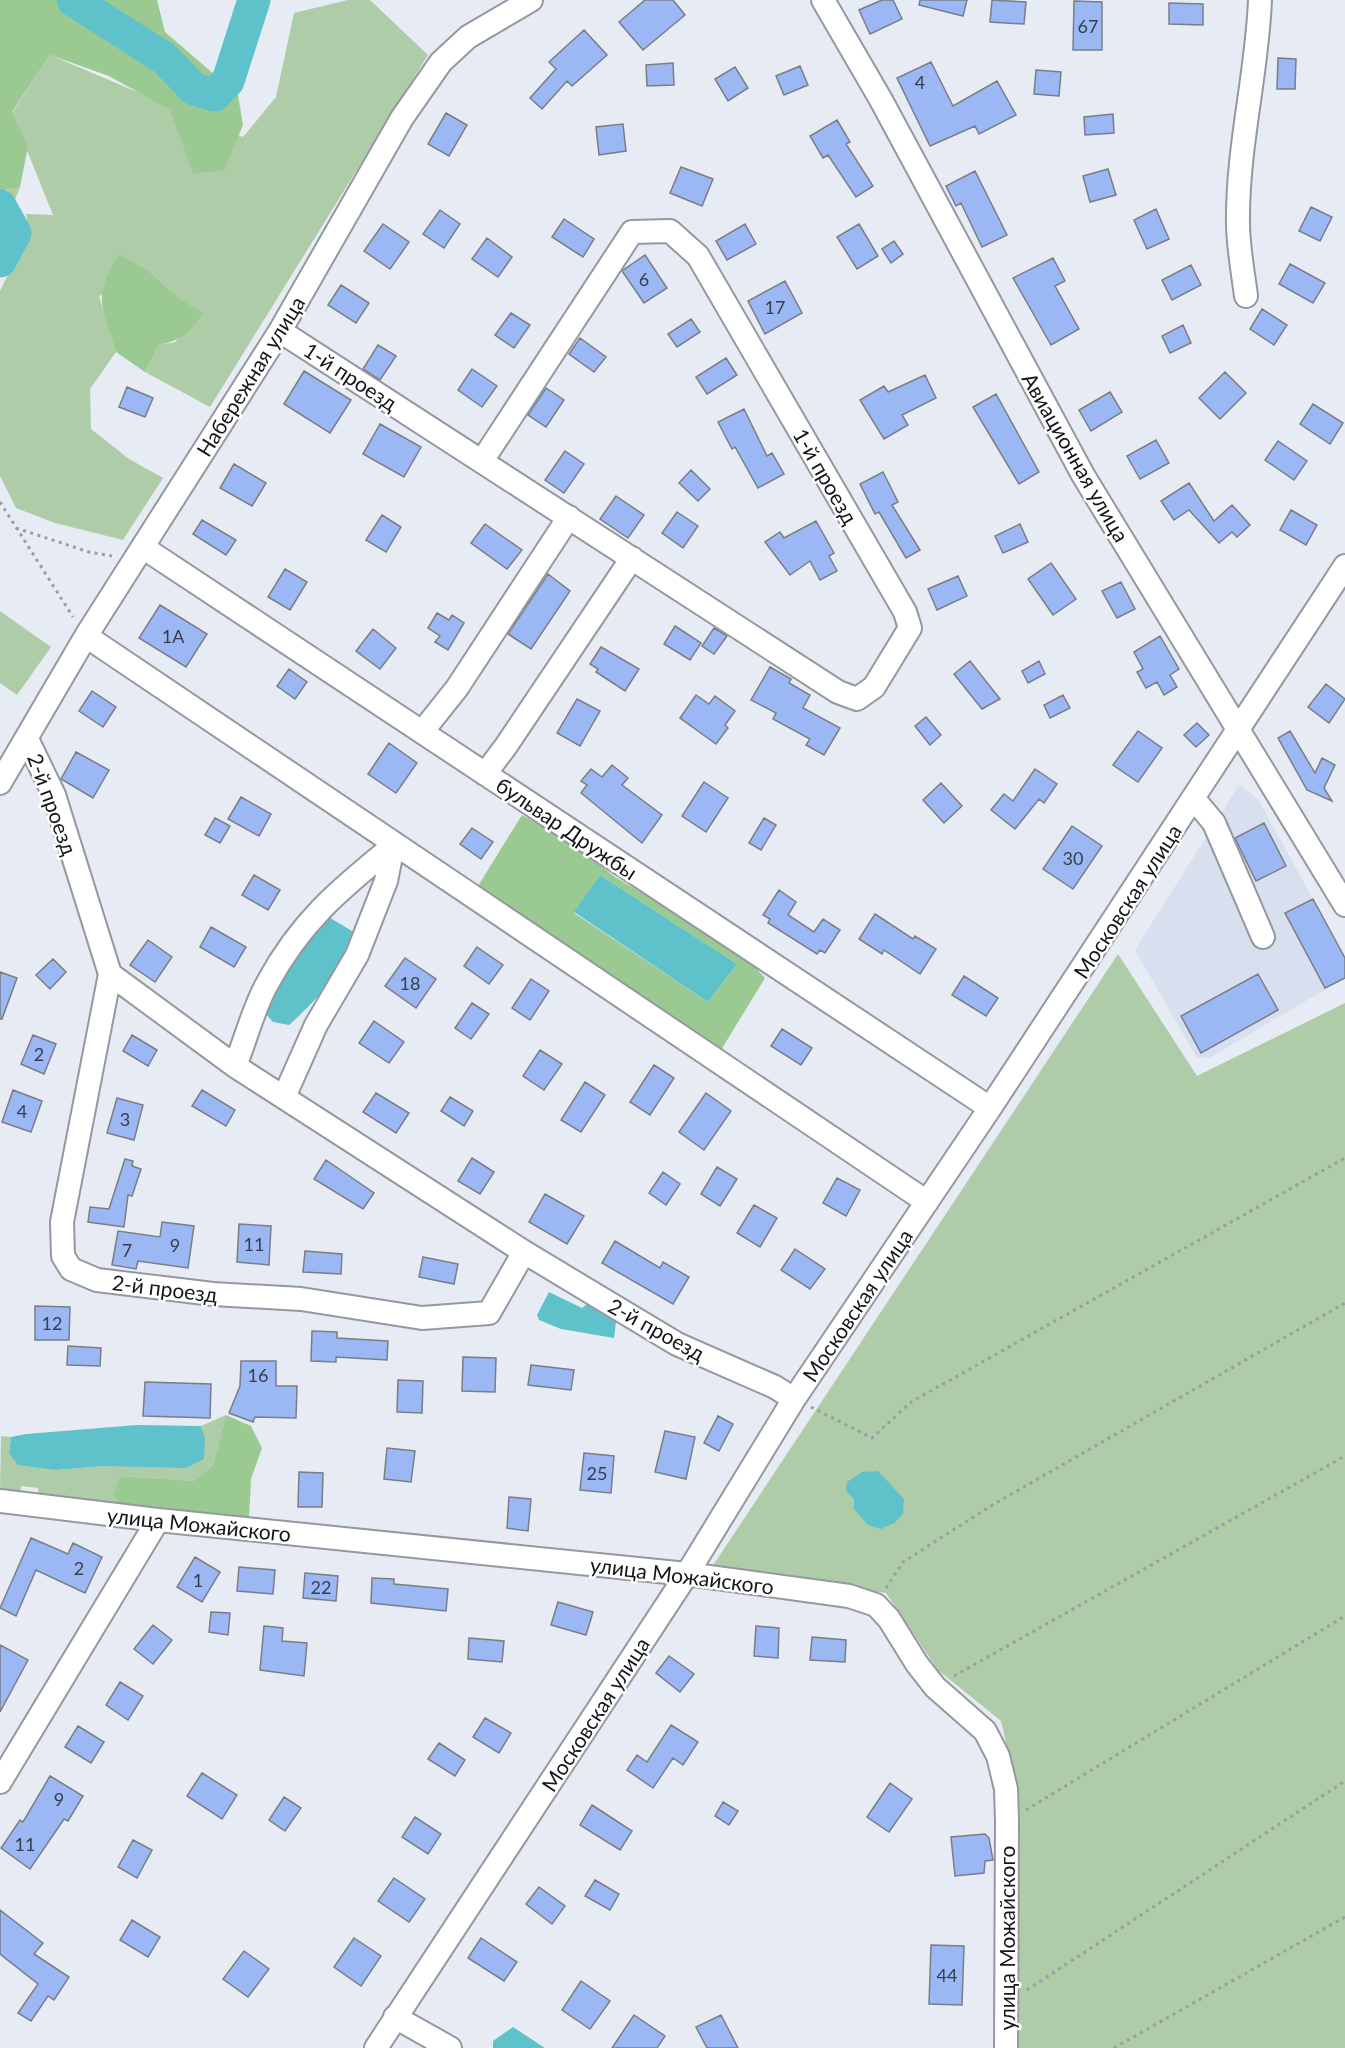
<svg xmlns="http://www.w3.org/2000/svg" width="1345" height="2048" viewBox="0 0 1345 2048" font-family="Lato,sans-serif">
  <rect width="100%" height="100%" fill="#e7ebf3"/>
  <path fill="#d8dfee" d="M1239 785 1258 799 1313 899 1345 958V978L1209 1058H1197L1135 950Z"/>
  <path fill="#aecca8" d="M348 0H370L428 55 210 407 145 372 159 345 175 342 202 313 179 298 150 272 99 296 116 352 90 389 91 429 129 459 163 478 123 540 55 523 16 508 0 476V291L18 254 30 237 26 214 53 215 12 113 50 55 243 137 276 97 294 13Z
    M20 187 3 230 0 236V191Z
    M0 611 51 647 17 695 0 683Z
    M1118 954 1197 1076 1345 1003V2048H1015L1020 1841 1015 1780 1001 1721 938 1670 886 1593 710 1570Z
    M226 1415 213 1465 194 1481 120 1476 122 1505 39 1498 38 1488 21 1486 20 1495 0 1492 1 1436 11 1437 9 1453 56 1470 105 1466 205 1437 201 1426Z"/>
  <path fill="#9aca91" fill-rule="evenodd" d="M0 0H157L165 32 238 95 243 125 224 171 193 173 170 110 109 76 50 55 12 112 28 147 20 187 0 191Z
    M119 254 150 272 179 298 203 313C190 332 182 340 159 345L145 372 116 352C102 304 92 299 119 254Z
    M522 815 571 842 615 877 693 923 755 967 765 978 721 1050 661 1009 545 937 478 886ZM600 875 737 964 708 1002 574 913Z
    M226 1415 251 1426 262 1448 251 1479 249 1519 122 1505 113 1496 120 1476 194 1481 213 1465Z"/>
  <path fill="#5fc2cb" d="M600 875 737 964 708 1002 574 912Z
    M327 916 352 931C352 964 312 1005 289 1025L273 1022 264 1012 285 971Z
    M549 1292 582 1308 587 1304 616 1321 614 1338 561 1329 539 1320 537 1315Z
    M137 1425 201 1426 205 1437 204 1459 186 1468 105 1466 56 1470 18 1465 9 1453 11 1437 26 1434Z
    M878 1471 904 1499 903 1514 894 1523 881 1529 868 1525 854 1509V1499L846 1491 847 1482 862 1472Z
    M513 2027 545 2048H493V2041Z"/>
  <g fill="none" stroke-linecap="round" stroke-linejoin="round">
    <path stroke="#5fc2cb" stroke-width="33" d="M73 0 164 58 194 89 214 95 228 81 254 0
      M0 206 15 233 0 261"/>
  </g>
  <path fill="#9bb7f4" stroke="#7a7d85" stroke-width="1.5" d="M645 0H673L685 15 643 50 619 22Z
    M882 0H893L902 19 870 34 859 10Z
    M920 0H967L963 16 919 5Z
    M992 0 1026 2 1024 24 990 22Z
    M1074 1 1102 2V50H1073Z
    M1169 3 1203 4V25L1169 24Z
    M584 30 607 55 572 86 567 81 542 109 530 98 556 69 549 62Z
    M1278 58 1296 59 1295 89H1277Z
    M931 62 953 106 997 81 1016 115 979 134 975 126 930 146 897 78Z
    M673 63 674 85 647 86 646 65Z
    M800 66 808 85 784 95 776 76Z
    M735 67 748 88 728 101 715 79Z
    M1036 70 1061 72 1059 96 1034 94Z
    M446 113 467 125 449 156 428 144Z
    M1113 114 1114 133 1085 135 1084 117Z
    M837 120 850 142 846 144 873 186 856 197 828 155 823 158 810 136Z
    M623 124 626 151 599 155 596 127Z
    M681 167 713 179 702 206 670 193Z
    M1108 169 1116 195 1090 202 1083 176Z
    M975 171 1007 235 982 247 961 203 956 206 946 186Z
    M1311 207 1332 217 1320 241 1299 231Z
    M1156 209 1169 239 1147 249 1134 220Z
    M440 210 460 224 444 248 423 234Z
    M564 219 594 239 583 257 552 237Z
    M383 224 409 242 390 269 364 251Z
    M745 224 756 244 727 260 716 241Z
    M859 224 878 256 857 269 837 237Z
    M487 238 512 257 498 277 472 259Z
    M894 241 903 254 891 263 882 249Z
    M645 255 667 288 644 303 622 271Z
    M1053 258 1065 281 1055 286 1079 329 1051 345 1013 278Z
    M1290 264 1325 283 1313 303 1279 284Z
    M1191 265 1201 285 1172 300 1162 280Z
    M785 281 802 313 765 334 748 301Z
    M341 285 369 303 356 323 328 305Z
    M1262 309 1287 325 1274 345 1250 329Z
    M511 313 530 325 514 348 495 335Z
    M691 319 700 332 677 347 668 334Z
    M1183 325 1191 343 1170 353 1162 336Z
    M580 338 606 357 594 372 569 354Z
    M378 345 396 356 380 380 363 369Z
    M726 358 737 375 707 394 696 377Z
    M472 369 497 386 482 407 458 390Z
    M304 371 351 400 330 433 284 404Z
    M1225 372 1246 393 1220 419 1199 398Z
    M925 375 936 398 902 415 908 425 884 439 860 400 884 386 888 392Z
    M127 387 153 398 145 417 119 407Z
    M546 388 564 400 546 427 528 415Z
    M1110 392 1122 412 1091 431 1079 410Z
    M996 394 1039 472 1019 484 973 407Z
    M1313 404 1343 423 1330 444 1300 424Z
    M744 409 767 456 772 453 784 474 758 488 735 447 732 449 718 422Z
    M380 424 421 447 404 477 363 454Z
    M1156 440 1169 463 1140 479 1127 456Z
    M1278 441 1307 461 1294 480 1265 460Z
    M565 451 584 464 564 493 545 480Z
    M234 464 266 483 252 506 220 488Z
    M691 470 710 489 698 501 679 483Z
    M883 472 898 502 892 505 920 550 906 558 879 512 875 514 860 484Z
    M1189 483 1214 521 1232 505 1250 525 1237 537 1232 532 1219 543 1189 510 1174 520 1161 501Z
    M616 496 644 515 628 538 600 519Z
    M1291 510 1317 525 1306 545 1280 530Z
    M677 512 698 526 683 548 662 533Z
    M382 515 401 527 386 552 366 540Z
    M202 520 236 540 226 555 193 534Z
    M816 521 834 553 829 556 837 571 820 580 810 561 790 575 765 542 780 532 784 538Z
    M485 524 522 550 507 569 471 543Z
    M1020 524 1028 542 1003 553 995 536Z
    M1051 563 1076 599 1053 615 1028 579Z
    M285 569 307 582 290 610 268 597Z
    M548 574 570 591 531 649 508 634Z
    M958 576 967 596 937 610 928 589Z
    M1121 582 1135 609 1117 618 1102 591Z
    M160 605 207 634 186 667 139 638Z
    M437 613 449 620 452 615 464 623 448 650 435 642 440 636 428 628Z
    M675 626 701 643 690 660 664 644Z
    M714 628 727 636 714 654 702 646Z
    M373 629 396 648 380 669 356 651Z
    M1160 636 1179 669 1170 675 1177 687 1164 695 1157 682 1146 688 1137 672 1143 669 1134 652Z
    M601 647 639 669 625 691 596 672 598 669 590 664Z
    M970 661 1000 699 982 709 954 674Z
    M1039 661 1045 674 1028 683 1022 671Z
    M770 667 791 679 789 683 810 695 803 708 840 728 824 755 806 745 810 739 773 719 776 713 751 700Z
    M289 669 307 682 295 699 277 686Z
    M1326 684 1345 699 1329 723 1308 707Z
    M92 691 116 707 103 727 79 711Z
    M696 695 709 704 715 696 735 711 725 725 728 728 716 744 680 718Z
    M1063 695 1070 708 1050 718 1044 705Z
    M577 699 600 711 580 746 557 733Z
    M926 717 941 735 930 745 915 726Z
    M1197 723 1209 735 1196 747 1184 735Z
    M1138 731 1162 748 1138 782 1113 765Z
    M1290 731 1315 773 1322 758 1335 765 1324 788 1332 801 1307 790 1278 738Z
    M389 743 417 763 396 793 368 774Z
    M76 752 109 770 93 798 61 779Z
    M612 765 628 778 622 785 662 815 642 843 581 793 587 785 581 781 591 769 602 777Z
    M1035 769 1057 784 1044 803 1039 799 1015 829 991 810 1004 794 1013 801Z
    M704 782 728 798 706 832 682 816Z
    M941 783 962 806 944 823 923 800Z
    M241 797 271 814 259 836 228 819Z
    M215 818 230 826 220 843 205 835Z
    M764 818 776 825 761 850 749 843Z
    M1264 823 1286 866 1256 881 1235 838Z
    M1072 826 1102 846 1073 889 1043 869Z
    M472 828 493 842 481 859 460 844Z
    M254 875 280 890 268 910 242 895Z
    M779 890 796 902 788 915 814 932 823 919 840 930 825 953 820 950 817 954 768 923 770 919 763 915Z
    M1313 899 1345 958V978L1325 988 1285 913Z
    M875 914 913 939 915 936 936 949 920 974 884 950 882 954 859 939Z
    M211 927 246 947 234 967 200 947Z
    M148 940 172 957 155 982 130 965Z
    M477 947 503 965 489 984 464 966Z
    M405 958 436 979 416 1008 385 986Z
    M53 959 66 972 50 989 36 975Z
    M0 972 17 978 2 1019H0Z
    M1258 974 1278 1010 1201 1053 1181 1016Z
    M964 976 998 998 986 1016 952 995Z
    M531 979 549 991 530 1020 512 1008Z
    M472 1003 489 1014 471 1039 455 1028Z
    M374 1021 404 1042 389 1063 359 1043Z
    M782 1029 812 1048 801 1065 771 1046Z
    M33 1035 56 1044 44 1074 21 1064Z
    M132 1035 157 1050 148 1066 123 1051Z
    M540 1050 562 1064 544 1090 523 1076Z
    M654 1065 674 1078 650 1115 630 1102Z
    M585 1082 605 1095 581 1132 561 1120Z
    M13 1090 42 1101 31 1132 2 1122Z
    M202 1090 235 1110 226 1126 192 1106Z
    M376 1093 409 1113 396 1133 363 1112Z
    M706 1093 731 1111 704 1150 679 1132Z
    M450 1097 473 1111 464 1126 441 1111Z
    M117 1098 143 1105 134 1140 107 1133Z
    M472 1158 494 1172 480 1194 458 1181Z
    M125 1159 133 1161 132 1166 141 1169 132 1196 128 1195 124 1227 88 1222 90 1207 109 1209Z
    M326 1160 374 1193 363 1209 314 1179Z
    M717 1167 737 1179 720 1206 701 1194Z
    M663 1172 680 1184 666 1205 649 1193Z
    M837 1178 860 1190 846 1216 823 1203Z
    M545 1194 584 1216 567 1244 529 1222Z
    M754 1205 777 1218 760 1247 737 1233Z
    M162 1222 194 1226 188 1268 138 1261 136 1269 112 1265 118 1231 160 1237Z
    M239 1224 271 1226 269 1265 237 1262Z
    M615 1241 660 1268 663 1262 689 1277 673 1304 602 1263Z
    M795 1249 825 1269 810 1289 781 1270Z
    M305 1251 342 1254 341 1274 303 1272Z
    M423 1257 458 1264 454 1284 419 1277Z
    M35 1306 70 1307 69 1340H35Z
    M312 1331 337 1332V1338L388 1341 387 1360 336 1357V1362L311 1361Z
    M68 1346 101 1348 100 1366 67 1365Z
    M463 1357 496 1358 495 1392 462 1391Z
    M241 1361H276V1386H297L296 1418 255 1417 253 1422 229 1413 240 1386Z
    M531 1365 574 1370 571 1390 528 1385Z
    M398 1380 423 1381 422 1413 397 1412Z
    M145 1382 211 1384 210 1418 143 1416Z
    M718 1416 733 1424 719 1451 704 1443Z
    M665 1431 695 1437 686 1479 655 1472Z
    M387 1448 415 1451 411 1482 384 1479Z
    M584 1453 614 1456 611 1493 580 1490Z
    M299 1472 323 1473 322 1507H298Z
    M509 1497 531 1499 528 1531 507 1528Z
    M31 1538 68 1554 73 1543 102 1557 85 1593 36 1570 16 1616 0 1608Z
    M195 1557 220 1572 202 1602 177 1587Z
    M239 1567 275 1570 273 1594 237 1591Z
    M305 1573 338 1576 336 1601 303 1598Z
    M372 1578 394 1579V1584L448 1589 446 1611 371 1603Z
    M558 1602 593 1612 586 1635 551 1625Z
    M211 1612 230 1613 228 1635 209 1632Z
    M153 1625 172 1640 153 1664 134 1649Z
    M264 1626 283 1628 282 1641 307 1643 304 1676 260 1670Z
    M756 1626 779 1628 778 1658 754 1656Z
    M812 1637 846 1640 845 1662 810 1660Z
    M469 1638 504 1641 502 1662 468 1659Z
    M0 1645 28 1660 0 1712Z
    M669 1656 694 1674 680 1692 656 1673Z
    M120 1682 143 1696 128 1720 106 1705Z
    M485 1718 511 1733 499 1753 473 1737Z
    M671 1725 698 1742 683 1765 673 1758 653 1788 627 1770 637 1755 647 1762Z
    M78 1726 104 1742 91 1763 65 1747Z
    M439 1743 465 1760 455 1776 428 1759Z
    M202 1773 237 1795 222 1819 187 1796Z
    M50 1776 83 1796 68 1821 64 1819 30 1869 1 1848 20 1820 23 1822Z
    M890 1783 912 1799 889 1832 867 1817Z
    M284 1797 301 1808 285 1831 269 1820Z
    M723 1802 738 1811 729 1825 715 1816Z
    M592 1805 632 1831 620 1850 580 1825Z
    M415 1817 441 1834 428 1854 402 1837Z
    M985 1834 989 1838 993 1860 985 1861 984 1873 955 1876 951 1837Z
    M133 1840 152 1850 137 1878 118 1867Z
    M394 1878 425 1899 409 1922 378 1901Z
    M595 1880 619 1894 610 1910 585 1896Z
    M539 1887 565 1906 552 1924 526 1904Z
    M0 1910 43 1943 34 1954 69 1977 54 2000 48 1996 31 2021 18 2013 38 1984 0 1954Z
    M132 1920 160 1937 148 1957 120 1940Z
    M354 1938 381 1956 361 1986 334 1967Z
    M481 1938 517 1962 504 1981 468 1958Z
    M931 1945 964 1946 962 2005 929 2004Z
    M244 1951 269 1969 248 1997 223 1979Z
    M581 1981 610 2001 590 2029 562 2010Z
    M634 2015 665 2036 657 2048H612Z
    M721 2015 738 2048H707L696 2027Z"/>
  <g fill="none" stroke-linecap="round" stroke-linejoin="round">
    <g stroke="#9598a0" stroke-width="26">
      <path id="minor" d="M823 0 881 100 1083 475 1345 905
        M1246 296C1243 272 1238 247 1238 223 1237 148 1257 75 1260 0
        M280 331C466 451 652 571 838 692L857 699 874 687 910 628 905 612 698 256 670 231 632 232 482 461
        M144 548 990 1108
        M86 636 927 1202
        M422 732 457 688 569 517
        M27 739 54 795 110 974 235 1066 524 1252 677 1344 775 1387 794 1399
        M485 774 506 746 632 558
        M0 783 86 636 280 331 402 118 441 62 468 37 531 0
        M1194 799 1214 823 1263 937
        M110 974 62 1222 63 1256 71 1269 97 1280 213 1294 301 1299 422 1318 489 1313 524 1252
        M235 1066C246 1039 253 1009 267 984 300 922 340 889 393 846
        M284 1097 316 1025 357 955 386 881 393 846
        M0 1501 158 1520 687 1574 849 1596 876 1605 889 1619 917 1664 935 1687 985 1731 998 1756 1006 1789 1007 1821 1006 2048
        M0 1782 158 1520
        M395 2017 450 2048
        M376 2048 687 1574 794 1399 990 1108 1345 566"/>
    </g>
    <path stroke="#9a9da3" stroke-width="3" stroke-dasharray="3 4.5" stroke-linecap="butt" d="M0 502 73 617
      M16 528 89 552 112 556
      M811 1407 872 1438 911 1402 1345 1158
      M886 1588 903 1562 994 1504 1345 1303
      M954 1676 1345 1456
      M1026 1810 1345 1616
      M1027 1990 1345 1781
      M1114 2048 1345 1917"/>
    <use href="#minor" stroke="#fff" stroke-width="22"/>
  </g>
  <g text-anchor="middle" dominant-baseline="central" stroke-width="5" stroke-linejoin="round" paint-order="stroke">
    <g font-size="18" fill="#363e4f">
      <text x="1088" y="26">67</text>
      <text x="920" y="82">4</text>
      <text x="644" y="279">6</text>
      <text x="775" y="307">17</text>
      <text x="173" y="636">1А</text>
      <text x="1073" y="858">30</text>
      <text x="410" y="983">18</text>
      <text x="39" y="1054">2</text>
      <text x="22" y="1111">4</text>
      <text x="125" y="1119">3</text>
      <text x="254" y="1244">11</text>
      <text x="175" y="1245">9</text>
      <text x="127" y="1250">7</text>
      <text x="52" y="1323">12</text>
      <text x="258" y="1375">16</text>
      <text x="597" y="1473">25</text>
      <text x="79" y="1568">2</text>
      <text x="198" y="1580">1</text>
      <text x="321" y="1587">22</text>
      <text x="59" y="1799">9</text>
      <text x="25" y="1844">11</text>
      <text x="947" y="1975">44</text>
    </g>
    <g font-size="21" fill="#141518" stroke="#fff">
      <text transform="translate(250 376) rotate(-58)">Набережная улица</text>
      <text transform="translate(351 376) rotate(33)">1-й проезд</text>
      <text transform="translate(1076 457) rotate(60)">Авиационная улица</text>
      <text transform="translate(826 476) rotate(60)">1-й проезд</text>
      <text transform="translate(53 804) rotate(70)">2-й проезд</text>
      <text transform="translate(567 828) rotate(34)">бульвар Дружбы</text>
      <text transform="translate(1127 901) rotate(-57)">Московская улица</text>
      <text transform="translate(165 1288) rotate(7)">2-й проезд</text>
      <text transform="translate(857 1305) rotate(-56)">Московская улица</text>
      <text transform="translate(657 1329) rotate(29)">2-й проезд</text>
      <text transform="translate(199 1524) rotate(6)">улица Можайского</text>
      <text transform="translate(682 1575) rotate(7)">улица Можайского</text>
      <text transform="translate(595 1714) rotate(-57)">Московская улица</text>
      <text transform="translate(1006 1938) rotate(-90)">улица Можайского</text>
    </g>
  </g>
</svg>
